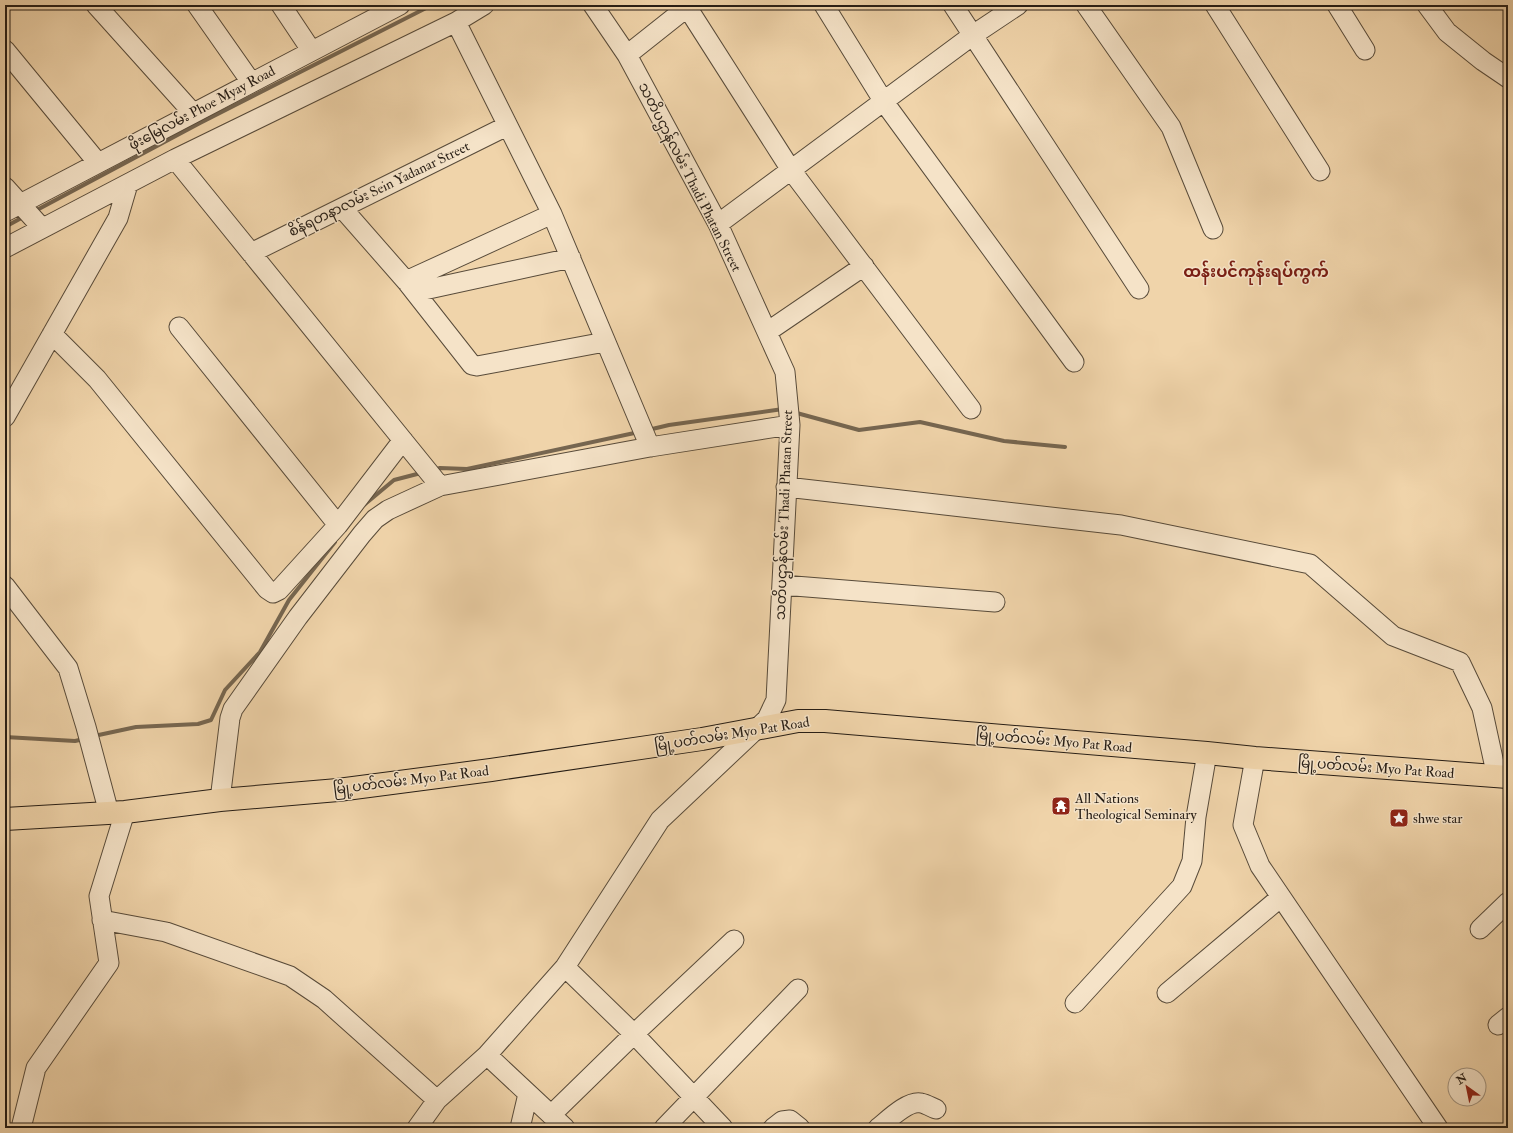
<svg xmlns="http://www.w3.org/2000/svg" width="1513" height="1133" viewBox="0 0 1513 1133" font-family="'IM FELL Double Pica','Noto Sans Myanmar',serif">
  <rect width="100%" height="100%" fill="#f0d4aa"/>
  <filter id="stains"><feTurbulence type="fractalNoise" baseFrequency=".005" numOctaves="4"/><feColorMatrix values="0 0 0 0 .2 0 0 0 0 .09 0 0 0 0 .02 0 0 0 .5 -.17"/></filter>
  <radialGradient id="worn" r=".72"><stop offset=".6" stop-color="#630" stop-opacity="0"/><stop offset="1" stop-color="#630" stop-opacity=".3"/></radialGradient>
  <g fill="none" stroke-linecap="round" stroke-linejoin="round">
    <path stroke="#766650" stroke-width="4" d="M35 211 200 123 432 5
      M5 227 25 216
      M793 412 859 430 920 422 1004 441 1065 447
      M648 430 669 425 783 409
      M434 470 440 468 467 469 639 432
      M364 505 394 480 421 473
      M94 736 136 727 198 724 211 720 225 690 260 652 289 600 335 542
      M5 737 75 741 84 739"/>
    <g stroke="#584b3a" stroke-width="21">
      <path id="minor" d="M96 5 193 113
        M197 5 251 82
        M281 5 311 50
        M824 5 884 102 1074 362
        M953 5 1139 289
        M1086 5 1171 127 1213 229
        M1215 5 1320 171
        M1337 5 1365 50
        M1427 5 1447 32 1483 61 1508 78
        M687 7 791 170 971 409
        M456 22 552 214 650 447
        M5 50 98 163
        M627 55 690 5
        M175 159 440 486
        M5 187 42 228
        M342 208 406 281 472 365 477 366 605 342
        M5 212 400 5
        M718 224 973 35 1018 5
        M5 248 175 159 456 22 484 5
        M251 253 507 126
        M406 281 552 214
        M415 292 571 258
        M179 327 338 525
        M767 332 864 266
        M52 334 97 379 267 589 273 593 279 590 338 525 403 440
        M5 417 118 218 128 184
        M786 487 1121 525 1310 564 1393 636 1460 662 1482 708 1497 777
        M782 585 995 602
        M5 586 68 668 86 727 109 813
        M1255 758 1243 825 1260 866 1438 1128
        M220 800 230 718 233 709 298 617 362 534 375 519 388 510 440 486 650 447 790 425
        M102 920 166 932 290 976 324 999 437 1100
        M1480 929 1508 902
        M565 967 634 1034 723 1128
        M1167 993 1281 897
        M1075 1003 1182 886 1192 861 1196 817 1207 753
        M1498 1025 1508 1017
        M487 1055 565 1128
        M551 1115 634 1034 734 940
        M21 1128 36 1068 109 963 99 896 125 812
        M417 1128 437 1100 487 1055 565 967 660 820 767 719 776 700 790 425 785 372 718 224 627 55 593 5
        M520 1128 528 1094
        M664 1128 798 989
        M773 1128 782 1121 790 1120 800 1128
        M878 1128C888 1120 908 1100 921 1103 926 1104 931 1107 936 1109"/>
    </g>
    <g stroke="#261d15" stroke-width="24">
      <path id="major" d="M5 819 125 812 220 800 338 790 491 770 702 739 798 721H825L1207 753 1255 758 1508 777"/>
    </g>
    <use href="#minor" stroke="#f5e3c8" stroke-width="19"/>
    <use href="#major" stroke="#f0d4aa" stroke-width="22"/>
  </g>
  <defs>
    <g id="temple-square" transform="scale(1)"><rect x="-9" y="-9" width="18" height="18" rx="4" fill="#8f2418" stroke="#f5e3c8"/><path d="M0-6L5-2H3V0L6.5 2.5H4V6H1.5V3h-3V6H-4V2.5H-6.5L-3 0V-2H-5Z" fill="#fff"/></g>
    <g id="sight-square" transform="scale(1)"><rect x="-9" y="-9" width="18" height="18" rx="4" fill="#8f2418" stroke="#f5e3c8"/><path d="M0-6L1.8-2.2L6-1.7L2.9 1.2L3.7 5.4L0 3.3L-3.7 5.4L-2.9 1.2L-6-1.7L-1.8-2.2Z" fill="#fff"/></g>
  </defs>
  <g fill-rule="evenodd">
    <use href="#temple-square" x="1061" y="806"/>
    <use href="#sight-square" x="1399" y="818"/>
  </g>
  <g text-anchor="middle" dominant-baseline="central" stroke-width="3" stroke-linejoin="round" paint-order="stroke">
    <g font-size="14" fill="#261d15" stroke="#f5e3c8">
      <text transform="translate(202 108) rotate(-28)">ဖိုးမြေလမ်း Phoe Myay Road</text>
      <text transform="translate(690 177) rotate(63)">သတိပဌာန်လမ်း Thadi Phatan Street</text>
      <text transform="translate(379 189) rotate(-26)">စိန်ရတနာလမ်း Sein Yadanar Street</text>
      <text transform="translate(784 515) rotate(-88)">သတိပဌာန်လမ်း Thadi Phatan Street</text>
      <text transform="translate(732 734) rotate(-9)">မြို့ပတ်လမ်း Myo Pat Road</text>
      <text transform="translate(1054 741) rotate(5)">မြို့ပတ်လမ်း Myo Pat Road</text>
      <text transform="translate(1376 768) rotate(4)">မြို့ပတ်လမ်း Myo Pat Road</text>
      <text transform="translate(411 780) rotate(-7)">မြို့ပတ်လမ်း Myo Pat Road</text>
    </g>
    <g font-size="14" fill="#261d15" stroke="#f5e3c8" text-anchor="start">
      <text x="1075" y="798">All Nations<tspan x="1075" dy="16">Theological Seminary</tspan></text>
      <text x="1413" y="818">shwe star</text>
    </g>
    <g font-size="16" font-weight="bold" fill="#7a1f14" stroke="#f5e3c8">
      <text x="1256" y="272">ထန်းပင်ကုန်းရပ်ကွက်</text>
    </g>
  </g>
  <rect width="1513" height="1133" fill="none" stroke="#f0d4aa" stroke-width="20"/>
  <rect x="6" y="6" width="1501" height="1121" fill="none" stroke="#261d15" stroke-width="2"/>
  <rect x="10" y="10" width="1493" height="1113" fill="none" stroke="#261d15"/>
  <g transform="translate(1467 1087) rotate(327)"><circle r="19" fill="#f5e3c8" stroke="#a29480"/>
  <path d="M0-3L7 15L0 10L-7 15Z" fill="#8f2418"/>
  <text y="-6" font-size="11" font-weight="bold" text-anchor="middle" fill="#261d15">N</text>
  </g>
  <rect width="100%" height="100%" filter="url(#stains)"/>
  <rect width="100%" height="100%" fill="url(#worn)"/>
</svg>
